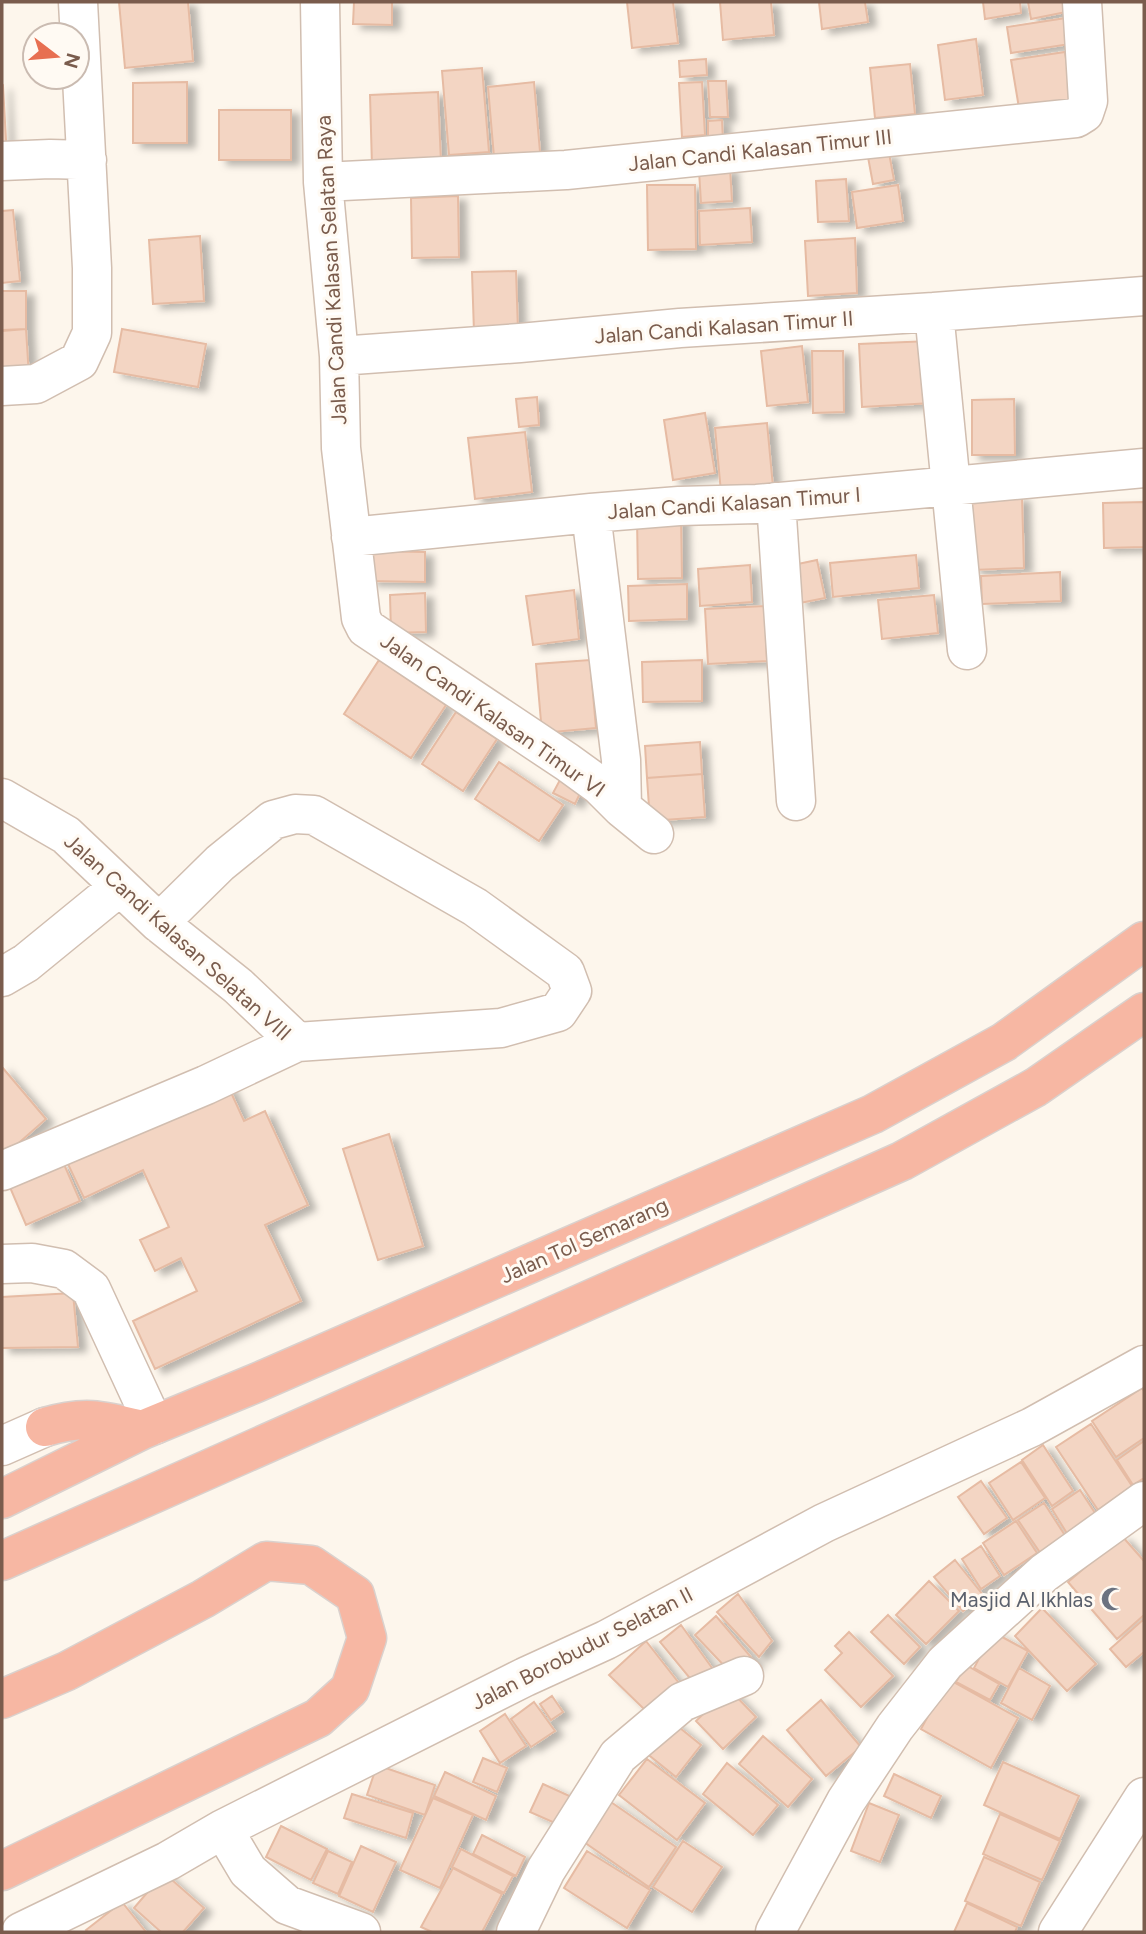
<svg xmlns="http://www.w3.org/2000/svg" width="1146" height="1934" viewBox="0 0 1146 1934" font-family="Figtree,sans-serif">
  <defs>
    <filter id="shadow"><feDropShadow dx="8" dy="4.5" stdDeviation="3.5" flood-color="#0004"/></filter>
  </defs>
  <rect width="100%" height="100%" fill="#fdf6ec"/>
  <path fill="#f3d5c3" stroke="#e6bba3" stroke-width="2" filter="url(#shadow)" d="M119 2H188L193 61 125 68Z
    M354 2H392V25L353 24Z
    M627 2H673L678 43 632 48Z
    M720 2H771L774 35 723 40Z
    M819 2H865L868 22 822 29Z
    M983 2H1020L1021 13 985 19Z
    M1028 2H1064L1066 12 1031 19Z
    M1066 18 1070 44 1011 53 1007 27Z
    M976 39 983 95 945 100 938 45Z
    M1065 52 1073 106 1020 114 1011 60Z
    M706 59 707 75 680 77 679 61Z
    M910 64 915 114 875 118 870 68Z
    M482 68 489 152 449 155 442 71Z
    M708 81H726L728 117H710Z
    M187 82V143H133V83Z
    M534 82 540 152 494 157 488 87Z
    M702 82 705 135 682 137 679 83Z
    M3 86 7 158H2V87Z
    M438 92 441 163 372 166 370 95Z
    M219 110H291V160H219Z
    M722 120 723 141H708V121Z
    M889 153 894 180 873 184 868 157Z
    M730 168 732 201 701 203 699 171Z
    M846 179 849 221 818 222 816 181Z
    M647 185H695L696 249 648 250Z
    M898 185 903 221 857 228 852 192Z
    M458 196 459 257 412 258 411 198Z
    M750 208 752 242 700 245 699 211Z
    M13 210 20 281 2 283V211Z
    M200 236 204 301 153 304 149 240Z
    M855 238 857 293 808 296 805 241Z
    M516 271 518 331 474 332 472 272Z
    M2 291H26V329L2 330Z
    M26 329 29 377 2 379V331Z
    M122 329 206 344 198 387 114 372Z
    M930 341 932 403 862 407 859 344Z
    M802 346 808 402 767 406 761 351Z
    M812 351H843L844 412 813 413Z
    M537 397 539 425 519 427 516 399Z
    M1014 399 1015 455H972V400Z
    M705 413 715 473 673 480 664 420Z
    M767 423 773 487 721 492 715 428Z
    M525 432 532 492 475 499 468 438Z
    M1022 497 1024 568 973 570 971 499Z
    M1144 502V547L1104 548 1103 503Z
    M681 517 682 578 638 579 637 518Z
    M370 551 425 552V582L369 581Z
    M916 555 919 588 833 597 830 563Z
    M817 560 825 598 800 603 793 565Z
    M750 565 752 602 700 606 698 569Z
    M1060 572 1061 601 982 604 981 576Z
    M687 584V619L629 621 628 586Z
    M574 590 579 639 533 645 526 596Z
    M425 593 426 632 391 633 390 595Z
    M934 595 938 633 882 639 878 600Z
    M765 606 767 661 708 664 705 609Z
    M379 660 446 705 411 758 344 714Z
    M590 660 596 728 542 733 536 664Z
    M702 660V701L643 702 642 662Z
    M456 712 497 739 463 791 422 764Z
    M700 742 702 774 647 778 645 746Z
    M499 762 563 805 539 841 475 799Z
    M702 774 705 817 650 821 647 778Z
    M561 778 582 789 575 804 553 793Z
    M2 1067 46 1119 5 1155 2 1151Z
    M228 1086 244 1121 265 1111 308 1205 265 1225 301 1301 155 1369 133 1321 197 1291 181 1258 155 1271 140 1240 169 1227 143 1170 84 1198 67 1162Z
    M389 1134 423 1246 378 1260 343 1149Z
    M63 1162 80 1201 26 1225 9 1185Z
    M73 1293 78 1347 2 1348V1297Z
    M1142 1388 1144 1391V1438L1116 1457 1092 1421Z
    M1091 1424 1132 1486 1098 1510 1056 1447Z
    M1144 1441V1478L1133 1485 1117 1460Z
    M1043 1445 1073 1491 1052 1506 1022 1460Z
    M1021 1462 1045 1498 1013 1520 989 1483Z
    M981 1481 1007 1518 984 1534 958 1497Z
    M1080 1490 1097 1516 1068 1535 1052 1509Z
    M1044 1503 1066 1537 1041 1554 1018 1520Z
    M1016 1521 1037 1553 1004 1575 983 1543Z
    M1122 1536 1144 1561V1615L1117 1639 1068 1582Z
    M981 1546 1000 1576 981 1589 962 1559Z
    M955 1560 983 1595 963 1611 934 1577Z
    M929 1581 959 1611 926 1644 896 1615Z
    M738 1594 772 1641 759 1657 717 1612Z
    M1042 1608 1096 1664 1067 1691 1015 1636Z
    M888 1615 920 1647 904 1664 871 1632Z
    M716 1616 756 1663 731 1673 695 1635Z
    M1144 1619V1652L1126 1667 1110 1649Z
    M681 1625 715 1672 698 1688 660 1642Z
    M849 1632 893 1676 861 1707 825 1670 842 1653 835 1646Z
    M993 1632 1028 1651 1008 1687 974 1668Z
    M646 1641 682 1687 646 1711 609 1675Z
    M966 1665 999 1684 990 1700 956 1682Z
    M1019 1668 1050 1686 1032 1720 1001 1703Z
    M948 1679 1018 1718 991 1768 921 1729Z
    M729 1689 756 1717 723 1749 696 1721Z
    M552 1696 563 1712 551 1720 540 1704Z
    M821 1700 861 1747 826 1776 787 1730Z
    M534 1702 555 1731 531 1747 511 1719Z
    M505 1714 526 1746 500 1763 480 1731Z
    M670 1720 701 1745 676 1777 645 1752Z
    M763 1736 812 1779 788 1807 739 1764Z
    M483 1758 507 1768 497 1792 473 1782Z
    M647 1759 705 1803 677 1840 619 1795Z
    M1003 1762 1079 1796 1060 1839 984 1805Z
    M727 1763 778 1805 753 1835 703 1794Z
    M377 1765 435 1785 425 1815 367 1795Z
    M445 1772 496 1796 486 1820 434 1796Z
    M894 1774 941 1796 931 1818 884 1796Z
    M543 1784 576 1799 564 1827 530 1812Z
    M352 1794 413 1813 406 1838 344 1818Z
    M433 1798 473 1815 440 1888 400 1870Z
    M608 1800 676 1847 649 1887 581 1840Z
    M869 1803 899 1815 880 1862 851 1851Z
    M1000 1814 1060 1841 1042 1880 983 1854Z
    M281 1826 327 1849 311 1880 266 1857Z
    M482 1835 525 1857 516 1876 473 1854Z
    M683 1841 722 1867 692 1912 653 1887Z
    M361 1846 396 1862 373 1912 339 1896Z
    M461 1849 513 1876 504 1893 452 1867Z
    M328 1851 352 1862 338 1894 313 1883Z
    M587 1851 650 1890 627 1928 564 1888Z
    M984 1857 1040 1882 1021 1926 965 1901Z
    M453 1868 502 1894 482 1932H432L421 1927Z
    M164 1873 204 1908 183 1932H161L134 1908Z
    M122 1902 146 1932H88L86 1930Z
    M967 1903 1017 1927 1015 1932H954Z"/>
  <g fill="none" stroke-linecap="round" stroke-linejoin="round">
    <g stroke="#d1beb0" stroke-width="41">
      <path id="minor" d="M320 2 323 182 339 356 341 448 361 618 366 628 567 762 600 786 622 808 621 760 591 513
        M2 161 50 159 87 160
        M323 182 566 170 1076 118 1084 113 1088 101 1082 2
        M934 312 1144 296
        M339 356 520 343 680 328 934 312 967 650
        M2 386 36 384 79 361 92 333V268L78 2
        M776 502 796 801
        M351 537 591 513 679 506 757 504 1144 468
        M2 798 66 835 159 923 238 986 297 1042 206 1085 2 1171
        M622 808 654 834
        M159 923 220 863 273 820 295 814 314 815 475 907 565 972 572 991 558 1012 501 1028 297 1042
        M2 977 26 963 119 887
        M2 1264 32 1263 64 1269 91 1289 154 1425
        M2 1446 45 1427
        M223 1829 248 1871 287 1905 361 1932
        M21 1932 168 1861 223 1829 525 1677 606 1640 824 1523 1032 1427 1144 1365
        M516 1932 546 1870 618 1756 682 1702 744 1676
        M775 1932 846 1801 895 1727 945 1663 1044 1573 1144 1501
        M1058 1932 1144 1797"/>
    </g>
    <g stroke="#dad1cd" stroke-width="41">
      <path id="highway" d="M45 1427C85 1415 102 1420 142 1430
        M2 1499 142 1430 256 1383 873 1114 1004 1042 1144 941
        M2 1561 902 1161 1036 1087 1144 1012
        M2 1699 67 1671 203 1599 266 1561 311 1565 355 1595 367 1638 350 1689 318 1718 2 1871"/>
    </g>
    <use href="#minor" stroke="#fff" stroke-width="38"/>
    <use href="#highway" stroke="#f7b7a3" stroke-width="38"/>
  </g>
  <defs>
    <g id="mosque-bare" transform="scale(1.89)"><path d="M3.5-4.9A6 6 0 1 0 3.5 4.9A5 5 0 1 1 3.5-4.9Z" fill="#6b7280" stroke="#fffaf3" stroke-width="2.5" paint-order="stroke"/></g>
  </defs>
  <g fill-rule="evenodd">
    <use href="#mosque-bare" x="1113" y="1599"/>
  </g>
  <g text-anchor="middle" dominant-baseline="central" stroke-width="6" stroke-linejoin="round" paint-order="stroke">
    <g font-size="21" fill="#7a5c4d" stroke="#fffaf3">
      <text transform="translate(760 150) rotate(-6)">Jalan Candi Kalasan Timur III</text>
      <text transform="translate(331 270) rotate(-93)">Jalan Candi Kalasan Selatan Raya</text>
      <text transform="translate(724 327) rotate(-4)">Jalan Candi Kalasan Timur II</text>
      <text transform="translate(734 503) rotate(-4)">Jalan Candi Kalasan Timur I</text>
      <text transform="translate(493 715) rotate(35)">Jalan Candi Kalasan Timur VI</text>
      <text transform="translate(178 937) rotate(42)">Jalan Candi Kalasan Selatan VIII</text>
      <text transform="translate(584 1240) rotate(-24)">Jalan Tol Semarang</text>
      <text transform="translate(582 1648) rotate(-27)">Jalan Borobudur Selatan II</text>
    </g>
    <g font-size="21" fill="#5b616d" stroke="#fffaf3" text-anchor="end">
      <text x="1093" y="1599">Masjid Al Ikhlas</text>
    </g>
  </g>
  <rect width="1146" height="1934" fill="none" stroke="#7a5c4d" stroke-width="7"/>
  <g transform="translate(56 56) rotate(106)"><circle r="33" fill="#fffaf3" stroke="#cabbb1" stroke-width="2"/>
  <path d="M0-5L12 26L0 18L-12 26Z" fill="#e76f51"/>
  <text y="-10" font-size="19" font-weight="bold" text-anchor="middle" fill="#7a5c4d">N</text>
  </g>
</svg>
